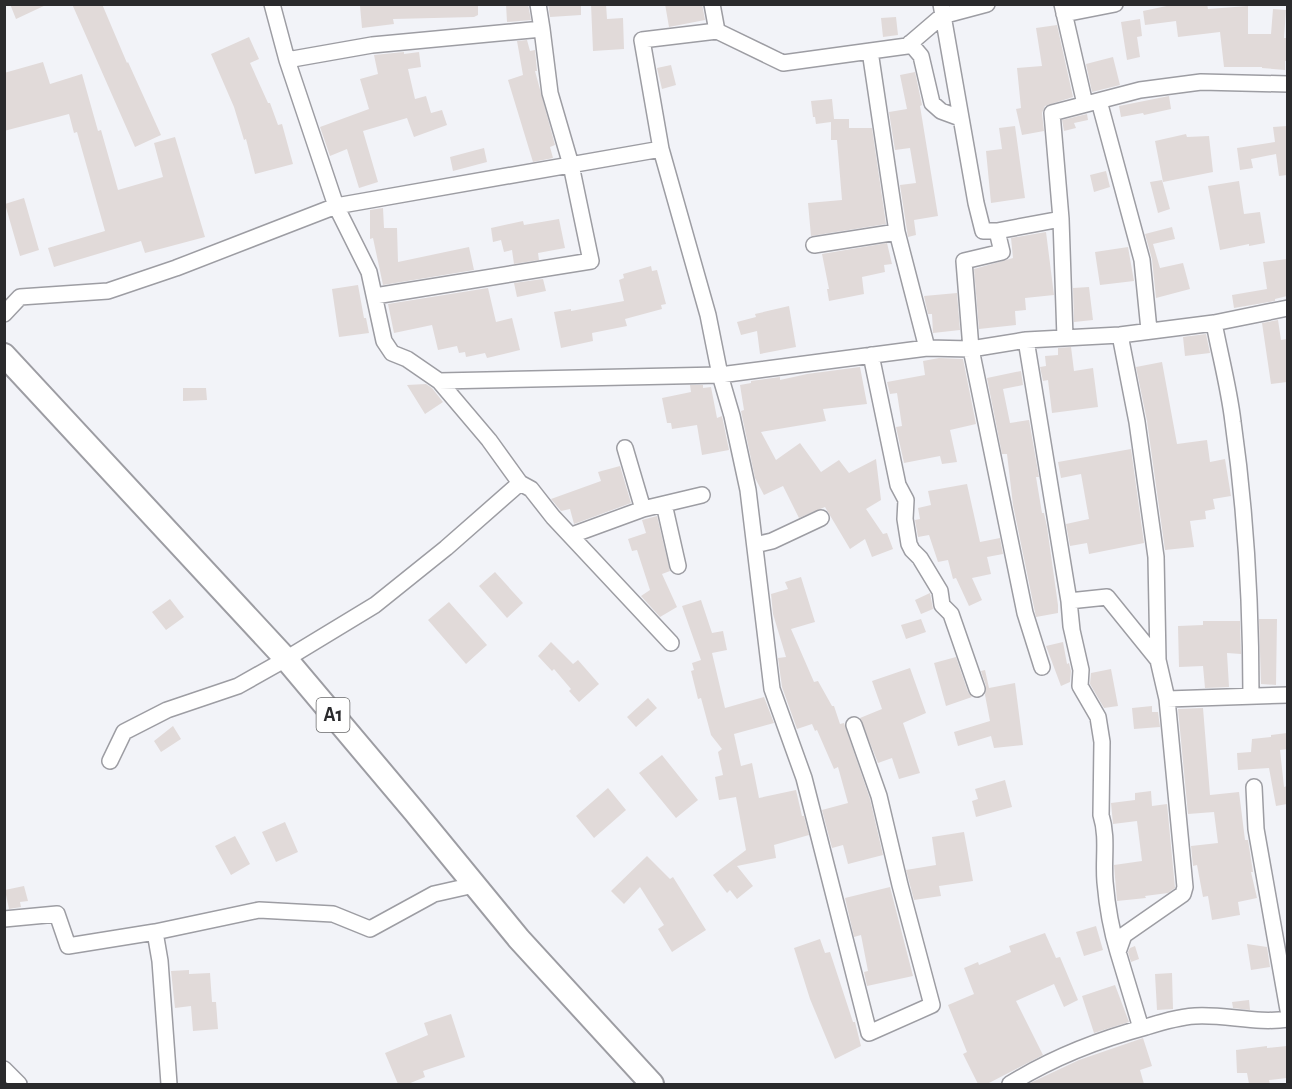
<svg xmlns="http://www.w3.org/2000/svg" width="1292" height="1089" viewBox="0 0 1292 1089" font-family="'Alegreya Sans',sans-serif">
  <rect width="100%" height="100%" fill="#f2f3f8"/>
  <path fill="#e1dad9" d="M10 4H48L16 19Z
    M72 4H102L127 63 128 62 161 135 135 147Z
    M370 4H478V15L474 17 393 19 394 24 362 28 360 6Z
    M506 4H528L531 20 507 22Z
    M548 4H581V15L550 17Z
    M591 4H606L607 19 623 18 624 49 593 51Z
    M665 4H702L705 20 669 27Z
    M1176 4H1207L1208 9 1248 6V34H1271L1273 9 1286 10 1284 38H1287V61H1285V70L1262 68V67H1224L1220 32 1178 37 1176 21 1145 25 1143 11Z
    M896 17 898 35 883 37 881 18Z
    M1140 19 1142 36 1137 37 1140 57 1127 60 1121 22Z
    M1057 25 1073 97 1045 106 1042 113 1044 131 1022 135 1016 109 1021 108 1017 68 1042 66 1036 28Z
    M249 37 259 59 250 63 268 103H270L278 125 282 124 293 164 255 174 246 139 244 140 234 107 211 54Z
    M527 40 530 51 535 50 537 71H535L555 145 550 147 553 158 533 162 508 80 523 75 517 41Z
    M404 52V54L419 52 421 67 408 69 415 99 426 96 431 113 442 110 447 125 414 137 407 118 363 131 378 182 359 188 347 149 330 156 320 127 369 109 360 79 378 74 374 55Z
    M1113 57 1120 85 1092 92 1086 64Z
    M43 62 50 84 82 74 98 131 101 130 118 190 163 177 154 143 175 137 205 237 145 253 141 241 54 267 48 248 105 231 77 132 74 133 69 114 4 131V73Z
    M671 65 676 85 662 89 657 68Z
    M915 72 922 105 920 106 938 216 914 220 916 235 908 237 900 185 916 183 910 148 895 150 889 112 907 109 900 75Z
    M1169 96 1171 109 1144 115 1143 113 1121 117 1119 106Z
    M832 99 834 119H849V128H872L886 224 811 236 808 203 842 200 837 140H831V122L816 124 815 117H813L811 101Z
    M1087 114 1088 120 1074 123 1076 128 1064 131 1062 120Z
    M1015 126 1025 198 991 203 986 151 1002 149 999 128Z
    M1287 126V175L1279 176 1276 154 1251 159 1253 168 1240 170 1237 148 1275 142 1273 127Z
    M1186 134 1187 137 1209 136 1213 172 1163 182 1155 141Z
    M484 148 487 162 453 171 450 157Z
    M1106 171 1110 187 1094 192 1090 175Z
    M1162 180 1170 209 1158 213 1150 182Z
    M1239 181 1244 214 1260 212 1265 243 1249 246V244L1220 250 1208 186Z
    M24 198 39 250 20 256 5 204Z
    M383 208 384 228H397L398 262 469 247 474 270 383 285 373 238 370 239V210Z
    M559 219 565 248 538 253 539 260 514 264 512 250 504 252 501 240 493 242 491 228 523 221 524 225Z
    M1172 227 1175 239 1153 244 1160 268 1183 263 1190 289 1156 298 1152 259 1145 234Z
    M1046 232 1054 295 1025 298 1026 310 1015 311 1016 325 979 329 974 269 1013 258 1011 238Z
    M887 243 892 264 884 265 885 272 862 277 864 294 829 301 827 289H829L822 254Z
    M1128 247 1134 281 1100 285 1095 252Z
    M1287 259V296L1275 299V301L1234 308 1232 295 1267 289 1263 262Z
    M651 266 652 271 657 270 666 304 661 305 662 309 625 319 627 326 592 333 593 341 561 348 554 312 571 309V311L624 301 619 280 624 278 623 274Z
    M543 279 546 291 517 297 514 283Z
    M358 285 364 318H366L369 333 339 337 332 289Z
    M1089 287 1093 320 1074 322 1073 288Z
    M488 288 496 322 512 318 520 350 487 358 485 353 466 357 465 352 459 353 457 346 438 350 432 325 394 333 388 304Z
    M957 293 960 330 933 333 932 314H928L924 296Z
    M789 306 796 347 760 354 757 331 741 335 737 322 756 317 755 314Z
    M1278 320 1281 340 1287 339V382L1271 384 1262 323Z
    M1206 334 1210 353 1185 356 1183 337Z
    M1071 347 1074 371 1093 368 1098 407 1052 413 1048 380 1043 381 1040 367 1046 366 1045 356 1058 355V348Z
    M939 358 963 359 976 424 950 430 957 462 942 464 940 456 904 463 896 427 902 426 897 393 890 394 887 382 925 375 923 361Z
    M1162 362 1177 444 1207 440 1210 462 1225 459 1231 496 1213 499 1215 509 1205 511 1206 519 1190 521 1194 547 1165 550 1147 421 1136 367Z
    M860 367 867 404 823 409 826 421 761 432 776 460 800 443 821 472 839 460 849 473 876 459 881 500 866 509 883 534 887 533 893 549 872 557 865 539 850 549 825 507 799 518 783 486 764 495 755 478 741 411 744 410 740 385 751 383V381L780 377V380L807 374Z
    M1021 371 1023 385 1003 389 1010 423 1029 420 1039 477H1036L1042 513H1044L1047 527 1058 605V613L1036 617 1013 505 1007 454H1002L987 378Z
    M426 384 432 388 443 402 425 414 407 385Z
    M690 385H703V388L711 387 717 418 722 416 729 450 702 455 697 425 672 429 671 423H667L662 398 691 392Z
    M183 388H206L207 400 183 401Z
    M1131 449 1144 543 1089 554 1087 543 1070 546 1066 524 1089 519 1081 474 1061 478 1058 462Z
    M620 466 631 503 574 524 570 509 561 511 551 499 601 481 598 472Z
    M967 484 980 542 1000 538 1003 554 987 557 991 574 972 578 982 600 969 606 956 578 953 579 948 560 938 562 929 535 918 537 915 520 920 519 918 508 931 505 928 491Z
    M657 516 670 571 662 574 677 607 660 617 641 596 650 590 637 550 632 551 628 539 646 533 642 520Z
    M495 572 523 603 507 618 479 586Z
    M801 577 815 622 791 629 814 682 818 681 832 706H834L840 724 844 723 870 799 883 855 848 864 843 845 832 848 822 810 848 803 838 767 834 769 817 730 815 731 812 724 797 729 782 687 778 658 786 657 773 614 771 594 788 589 785 582Z
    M930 593 933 609 921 614 915 600Z
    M170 599 184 617 166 630 152 612Z
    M701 600 712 633 723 631 727 650 712 653 725 708 764 697 774 723 734 734 741 766 752 763 759 798 796 790 802 816H804L809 835 774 845 776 858 737 866 753 886 737 899 730 890 727 893 713 875 746 850 736 797 719 800 715 777 723 775 718 752 722 749 711 735 701 698 698 699 691 671 694 670 692 663 701 660 682 606Z
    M449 602 487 645 466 664 428 620Z
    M921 619 926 632 906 639 901 625Z
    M1259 619H1277L1276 685 1261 684Z
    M1203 621H1240L1241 654 1227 653 1229 687 1205 688 1203 666 1179 667 1178 626 1203 625Z
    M551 642 573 664 578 660 599 684 579 702 569 691 571 689 554 669 552 671 538 656Z
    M1063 642 1067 664 1069 663 1071 671 1070 682 1061 686 1046 646Z
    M956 657 968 692 972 697 946 706 934 663Z
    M910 668 926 713 903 723 920 773 899 779 892 758 878 763 860 718 882 709 872 681Z
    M1111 669 1118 706 1104 708 1090 684 1091 673Z
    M985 670 989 688 1015 683 1023 745 994 748 991 736 958 746 954 732 990 721 985 695 986 686 981 671Z
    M648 698 657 708 636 727 627 717Z
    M1152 706V712H1158L1160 727 1134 729 1132 708Z
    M1203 708 1210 795 1239 792 1245 840H1248L1253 872H1251L1257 898 1238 902 1240 915 1212 920 1208 896 1203 897 1197 865 1193 866 1191 846 1218 843 1214 812 1188 814 1178 709Z
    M173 726 181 739 161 752 154 741Z
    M1287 733V749L1280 750 1284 787 1287 786V804L1276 806 1269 768 1238 770 1237 753 1251 752 1252 739 1271 737V735Z
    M662 755 698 800 676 818 639 773Z
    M1005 780 1012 807 976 817 972 801 978 799 975 789Z
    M608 788 626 810 594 838 576 816Z
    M1151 791 1152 806 1167 804 1175 888 1168 893 1145 896 1146 898 1117 901 1114 865 1142 861 1137 821 1113 824 1111 803 1135 800V793Z
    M285 822 298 852 276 862 262 832Z
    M964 832 973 881 939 886 941 896 914 900 906 870 936 865 932 837Z
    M235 836 250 864 231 875 215 846Z
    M647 856 670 879 673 877 706 930 672 952 658 929 664 925 640 887 624 904 611 891Z
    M24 886 28 901 20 902 21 907 9 909 5 890Z
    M890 887 913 976 867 986 864 972 868 971 861 935 854 937 845 898Z
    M1096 926 1103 950 1084 956 1076 932Z
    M1045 933 1056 958 1060 957 1078 1000 1064 1007 1054 984 1016 1001 1043 1055 987 1084H978L963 1054 967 1052 948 1005 974 994 964 968 978 962 979 965 1011 952 1009 946Z
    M820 939 825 953 830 952 853 1022H855L861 1046 835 1059 810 999 794 948Z
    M1247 944 1267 947 1270 967 1251 970Z
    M1135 946 1139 959 1131 962 1128 952 1130 948Z
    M189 970V974L210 973 212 1002H216L218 1029 193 1031 191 1006 175 1008 171 971Z
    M1172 973 1173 1009 1157 1010 1155 974Z
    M1115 985 1129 1022 1094 1033 1082 996Z
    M1249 1000 1250 1010 1233 1008 1232 1002Z
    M451 1014 465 1057 423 1071 425 1077 408 1084H398L385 1053 428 1035 424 1023Z
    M1143 1038 1152 1066 1140 1070 1144 1084H1028L1079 1060Z
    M1267 1046V1048L1287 1046V1078L1269 1080 1270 1084H1249L1247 1073H1237L1236 1050Z"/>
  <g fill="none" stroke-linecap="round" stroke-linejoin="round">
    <g stroke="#9d9da3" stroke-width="18">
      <path id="minor" d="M272 4 287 60 336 206 369 272 384 341 392 353 407 359 439 381 489 440 520 483 531 489 553 517 671 643
        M712 4 717 31
        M941 4 976 203 983 231H997L1002 252 964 261 971 349 1025 613 1042 667
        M1062 4 1085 104
        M1064 14 1115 4
        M910 43 921 56 932 103 941 111 960 118
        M870 51 897 232 927 348
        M287 60 372 45 542 29 538 4
        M1099 101 1142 260 1149 330
        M997 231 1061 219
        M814 245 897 232
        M375 296 591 261 571 165 550 93 542 29
        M4 314 20 297 108 291 176 268 336 206 661 149
        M1214 323C1220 355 1229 388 1233 422 1246 513 1251 604 1251 696
        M1120 335 1137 422 1156 557 1158 660 1167 699 1185 887 1183 894 1124 935 1118 952 1141 1028
        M1065 338 1061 219 1052 113 1140 90 1201 82 1288 84
        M1026 340 1069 601 1107 597 1158 660
        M871 355 898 485 906 500 905 519 909 544 912 550 920 558 940 591 942 605 951 614 977 689
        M439 381 720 375 927 348 971 349 1026 340 1120 335 1214 323 1288 308
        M625 448 643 509
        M664 504 678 566
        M572 535 643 509 702 495
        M755 545 772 541 821 518
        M1072 630 1069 601 1071 626 1081 670 1080 686 1098 717 1102 742 1101 815C1108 837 1103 859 1105 882 1107 905 1111 929 1118 952
        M1167 699 1288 695
        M854 725 879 796 900 885 932 1005 869 1033 804 778 772 689 748 490 732 416 720 375 708 315 661 149 642 40 717 31 783 63 907 46 942 16 987 4
        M110 761 124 732 167 710 238 686 286 659 375 605 446 548 520 483
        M1254 787 1256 829 1288 1010
        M4 919 57 914 68 946 155 932 259 910 333 914 370 929 434 894 474 885
        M155 932 160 961 169 1084
        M4 1069 19 1084
        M1010 1084C1052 1058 1097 1040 1146 1027 1162 1022 1178 1017 1195 1016 1226 1014 1256 1024 1288 1019"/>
    </g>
    <g stroke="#9d9da3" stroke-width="26">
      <path id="highway" d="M4 355 286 659 414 811 519 939 652 1084"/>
    </g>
    <use href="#minor" stroke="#fff" stroke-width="15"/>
    <use href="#highway" stroke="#fff" stroke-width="22"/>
  </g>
  <g text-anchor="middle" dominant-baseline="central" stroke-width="5" stroke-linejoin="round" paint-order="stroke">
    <rect fill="#fff" stroke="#6a6a6b" stroke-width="1.5" x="316.5" y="698" width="33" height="34" rx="4.5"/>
    <g font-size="20" font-weight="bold" fill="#2a2a2c">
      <text x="333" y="715">A1</text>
    </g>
  </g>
  <rect width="1292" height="1089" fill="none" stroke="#2a2a2c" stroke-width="12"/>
</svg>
